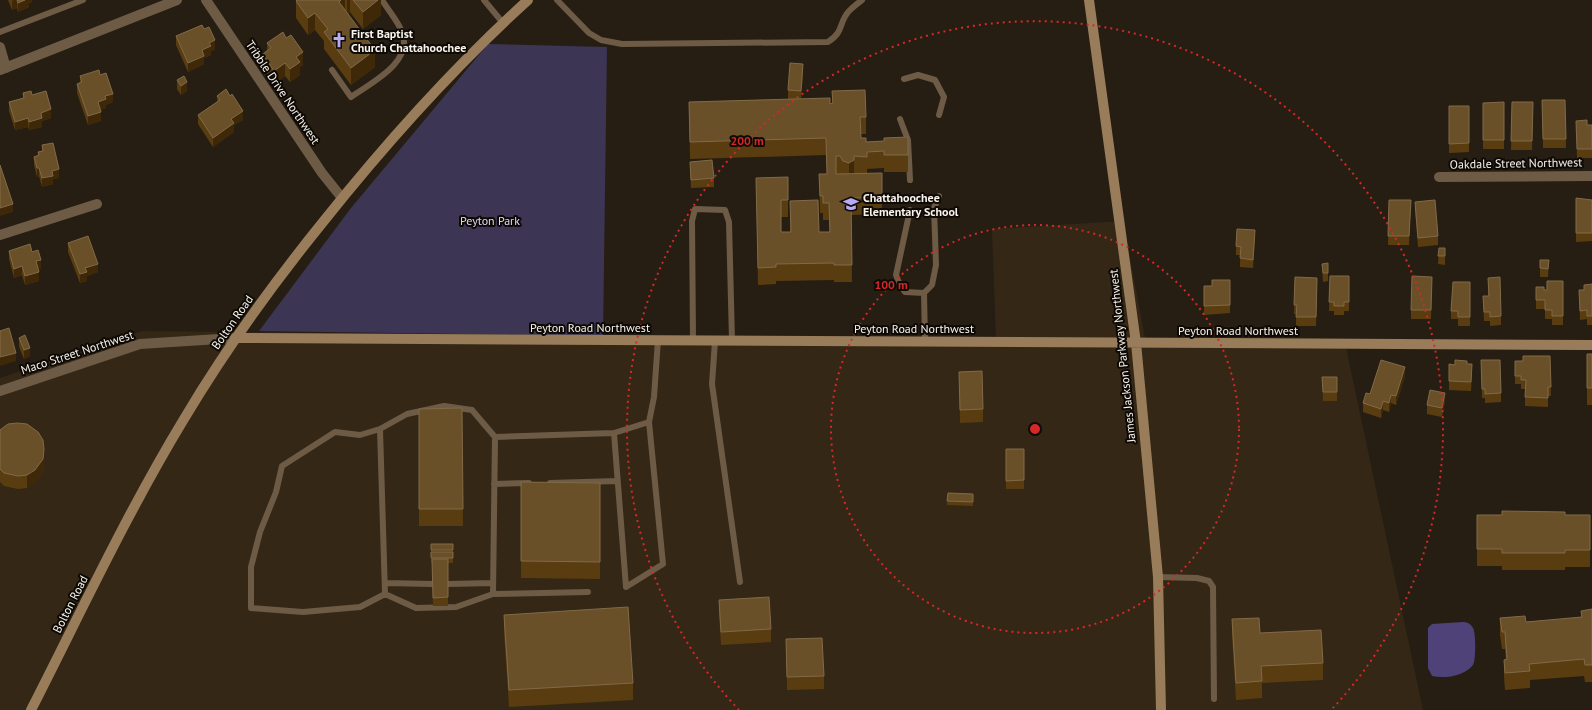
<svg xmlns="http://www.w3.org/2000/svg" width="1592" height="710" viewBox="0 0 1592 710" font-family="'PT Sans',sans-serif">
  <rect width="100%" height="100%" fill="#271e13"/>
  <path fill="#342716" d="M1123 221 1146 343H1345L1423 710H0V378L143 331 996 340 992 229Z"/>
  <path fill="#3c3554" d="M488 44 607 47 603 336 259 331 351 208Z"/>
  <path fill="#4f4278" d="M1463 622C1467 622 1471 624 1473 628 1476 633 1476 661 1473 665 1464 676 1445 679 1432 676L1428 668V628L1432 624Z"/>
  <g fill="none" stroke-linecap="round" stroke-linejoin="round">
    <path stroke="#6d5b46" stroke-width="6" d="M484 0 503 23
      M557 0 589 33 601 40 622 44 828 42C845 31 838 23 849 11 853 7 858 3 862 0
      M0 32 83 0
      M332 70 351 97C371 83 414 62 402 32 398 21 388 10 382 0
      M904 79 918 75 935 80 944 97 939 115
      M900 119 908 140 910 180
      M910 210 896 275 900 285 905 292 924 293 932 285 936 265 934 208 939 196
      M924 293 925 341
      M693 340 692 221 695 209 725 210 729 222 732 340
      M715 341 712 384 740 582
      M380 429 360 435 335 432 282 466 276 492 260 532 251 567V608L303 612 360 607 385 594
      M614 433 626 587 663 564 649 422
      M495 437 472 410 444 406 407 414 380 429 385 594 416 608 456 607 493 594 588 592
      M550 483 617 481
      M494 484 529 483
      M1158 577 1197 578 1209 581 1213 587 1214 699
      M385 583 433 584
      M448 584 493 583
      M493 594 495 437 614 433 649 422 654 397 658 340"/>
    <path stroke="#6d5b46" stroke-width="10" d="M206 0 322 173 342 198
      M0 47 6 68
      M0 70 177 0
      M1439 177 1592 176
      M0 235 97 204
      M0 391 140 344 235 338"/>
    <path stroke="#997d5a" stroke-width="10" d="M1089 0 1136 343 1158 577 1161 710
      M235 338 1592 345
      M31 710C81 612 127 513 184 419 225 350 272 285 323 222 386 143 453 68 528 0"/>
  </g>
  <path fill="#593d11" d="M8 0H32V2L29 3V7L18 12 17 8 12 10Z
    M297 0H381V15L363 29 350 12 348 14 375 67 351 85 324 49V41L315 30 308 35 296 18V1Z
    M204 29 215 49 211 51V55L204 58V64L188 72 176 45V36Z
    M267 43 303 65 300 67V75L290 82 285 76 274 84 263 67V54L267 50Z
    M803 73 801 99 830 104 832 103V91L866 117V134H861V138L866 142 884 141 908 137V172H884V168L867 169V174L882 197V214L851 215 852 282H834V280L776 281V284L758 285 756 178 788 200V217H781V232H790V201L819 232H829V220H823V213H820L819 174H827L826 155 690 159 689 102 798 99H788V90Z
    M100 75 113 102 106 105V108L100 110 101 121 88 125 77 93V84L80 82V76Z
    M177 80 187 91 181 95 177 89Z
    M23 93 32 95 51 118 42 121V127L29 130 28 127 15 130 9 111V102L23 98Z
    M217 96 243 120 234 125V132L213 147 198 124V115L217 102Z
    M1542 100H1565L1566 148H1543Z
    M1504 102V149H1483V103Z
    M1512 102H1533L1532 150H1511Z
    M1449 106H1469V152L1449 153Z
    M1576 121 1587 125H1592V158H1577Z
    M42 145 59 178 53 179V184L42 187 39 176 37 177 34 165V157L38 156V152L42 151Z
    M690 162 714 178V187L691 188Z
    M1576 198 1592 200V241L1576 242Z
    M1389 200H1411L1409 245H1388Z
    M1415 202 1438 236V245L1418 247 1415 210Z
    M1255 239 1253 268 1240 267V255H1236V246Z
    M68 243 98 272 87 276V281L80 283 68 252Z
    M1439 248H1445V265L1438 264Z
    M9 251 32 252 41 269H38L39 281 25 285 22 275 14 278 9 259Z
    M1540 260H1549L1548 277H1540Z
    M1328 263V281L1323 282 1322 264Z
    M1330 276H1349V311H1344V315H1334V311H1329Z
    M1295 277 1317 287 1316 326H1296V314H1294Z
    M1432 277 1431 319H1411V310Z
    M1488 278 1501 316V325L1490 326V321H1484L1483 296H1488Z
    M1230 280V313L1204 315V286H1212Z
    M1563 281V325H1552V319H1545V309H1536V287L1544 290H1547Z
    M1470 282V326H1458V319H1451V311Z
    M1592 284V325H1587V319L1580 320 1579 290H1584Z
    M19 338 30 356 24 359 19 347Z
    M1587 354H1592V405H1587Z
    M1550 356 1551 396H1548V407L1525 406V389H1521V384H1515V361H1523Z
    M1481 360 1501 393V402L1485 403V398H1482Z
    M1467 364 1472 373 1471 391 1449 390V381Z
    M959 372 983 409V422L960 423Z
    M1405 376 1396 405 1391 403 1389 412 1383 410 1381 418 1363 412V403L1370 394Z
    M1322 377H1337V401H1323Z
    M1445 401 1442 417 1427 414V405Z
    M462 408 463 526H419V409Z
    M0 430 44 463 43 472 35 483 27 488 18 489 4 486 0 482Z
    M1006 449H1024V489H1006Z
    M521 482 600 483V579L521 578Z
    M948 493 973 494V506L947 505Z
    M1477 515H1590V567H1565V570H1502V566H1477Z
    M431 544H453V563H448V606H433L432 563H431Z
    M719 600 771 629V642L721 645 719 613Z
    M1592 609V682H1585L1584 676 1530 680V688L1505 690 1504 677V660H1506L1505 649H1502L1500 635V618L1526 622 1581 617V611Z
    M504 615 633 683V700L509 707 504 632Z
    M1232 619 1260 633 1323 663V680L1262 683V698L1236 700 1232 636Z
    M786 639 824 676V689L787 690Z"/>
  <path fill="#3e2808" d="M14 0H17V8L12 10V1Z
    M25 0H32V2L29 3V7L18 12V3Z
    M341 0H345V13L339 2Z
    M347 0H350V12L347 15Z
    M378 0H381V15L363 29V12Z
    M315 13V30L308 35V18Z
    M215 40V49L211 51V55L204 58V64L188 72V63L202 50 209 43Z
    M375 50V67L351 85V68Z
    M303 52V65L300 67V75L290 82V69L296 57Z
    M285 63V76L274 84V71Z
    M803 64V73L801 99V91Z
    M187 82V91L181 95V86Z
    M113 94V102L106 105V108L98 111V102L105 96Z
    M51 109V118L42 121V127L29 130V122L41 113Z
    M243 111V120L234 125V132L213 147V138L231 119Z
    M101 112V121L88 125V116Z
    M28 118V127L15 130V122Z
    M854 156V177L849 180V163Z
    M37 168H39V176L37 177Z
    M59 169V178L53 179V184L42 187V178L52 171Z
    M13 204V212L0 216V208Z
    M1255 230V239L1253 268V260Z
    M41 260V269L36 270V261Z
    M98 264V272L87 276V281L80 283V274L85 268Z
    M22 266V275L14 278V269Z
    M39 272V281L25 285V276Z
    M30 348V356L24 359V350Z
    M16 353V361L0 366V357Z
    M1472 364V373L1471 391V382Z
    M1405 367V376L1396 405V396Z
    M1445 393V401L1442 417V408Z
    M1391 395V403L1389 412V403Z
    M1383 401V410L1381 418V409Z
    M44 450V463L43 472 35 483 27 488V475Z"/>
  <path fill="#6a5029" stroke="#816a48" d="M17 0H25L18 3Z
    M297 0H341L339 2 375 50 351 68 324 32 328 29 315 13 308 18 296 1Z
    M353 0H378L363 12Z
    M202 25 204 29 209 27 215 40 209 43 211 46 202 50 204 56 188 63 176 36Z
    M283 32 286 38 291 35 303 52 296 57 300 62 290 69 285 63 274 71 263 54 271 48 267 43Z
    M790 63 803 64 801 91 788 90Z
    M99 70 100 75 106 73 113 94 105 96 106 99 98 102 101 112 88 116 77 84 82 82 80 76Z
    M184 76 187 82 181 86 177 80Z
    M226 89 230 96 232 94 243 111 231 119 234 123 213 138 198 115 220 100 217 96Z
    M865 90 866 117H860L861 138H866V142L884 141V138L908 137V155H884V151L867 152V157L854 156V160L849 163 843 161 840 156H836V174L882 173V197L851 198 852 265H834V263L776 264V267L758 268 756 178 788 177V200H781V232H791L790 201 818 200 819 232H830L829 203H823V196H820L819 174H827L826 138 690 142 689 102 830 98V104L833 103 832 91Z
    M31 91 32 95 46 91 51 109 41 113 42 118 29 122 28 118 15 122 9 102 24 98 23 93Z
    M1542 100H1565L1566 139H1543Z
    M1504 102V140H1483V103Z
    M1512 102H1533L1532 141H1511Z
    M1449 106H1469V143L1449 144Z
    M1587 120V125H1592V149H1577L1576 121Z
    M53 143 59 169 52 171 53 176 42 178 39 168H37L34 157 39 155 38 152 43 151 42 145Z
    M712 160 714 178 691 180 690 162Z
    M0 165 13 204 0 208Z
    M1576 198 1592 200V233H1576Z
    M1389 200H1411L1409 236H1388Z
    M1435 200 1438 236 1418 238 1415 202Z
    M1237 229 1255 230 1253 260 1240 258 1241 247 1236 246Z
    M88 236 98 264 85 268 87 272 80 274 68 243Z
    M30 244 32 252 38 250 41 260 36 261 39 272 25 276 22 266 14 269 9 251Z
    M1439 248H1445V256H1438Z
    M1540 260H1549L1548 269 1540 268Z
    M1328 263V273H1323L1322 264Z
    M1330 276H1349V302H1344V306H1334V302H1329Z
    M1412 276 1432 277 1431 310H1411Z
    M1295 277 1317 278 1316 317H1296L1297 305H1294Z
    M1500 277 1501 316 1490 317V312H1484L1483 296H1489L1488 278Z
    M1212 280H1230V305L1204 306V286H1212Z
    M1547 281H1563V316H1552V310H1545V300H1536V287H1544V290H1547Z
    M1453 282H1470V317H1458V311H1451Z
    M1592 284V316H1587V310L1580 311 1579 290H1584V285Z
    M9 328 16 353 0 357V331Z
    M25 335 30 348 24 350 19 338Z
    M1587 354H1592V388H1587Z
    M1523 356H1550L1551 387H1548V398L1525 397 1526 380H1521V376H1515V361H1523Z
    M1381 360 1405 367 1396 396 1391 395 1389 403 1383 401 1381 409 1363 403 1366 393 1370 394Z
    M1455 360 1467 361V364H1472L1471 382 1449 381V364L1455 365Z
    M1481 360H1500L1501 393 1485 394V389H1482Z
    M982 371 983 409 960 410 959 372Z
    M1322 377H1337V392H1323Z
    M1430 390 1445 393 1442 408 1427 405Z
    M462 408 463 509H419V409Z
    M17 423 27 424 38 432 43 440 44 450 43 459 35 470 27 475 18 476 4 473 0 469V430L8 424Z
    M1006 449H1024V480L1006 481Z
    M521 482 600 483V562L521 561Z
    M948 493 973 494V502L947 501Z
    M1502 511 1565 512V515H1590V550H1565V553H1502V549H1477V515H1502Z
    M431 544H453V550H431Z
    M431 552H453V558H431Z
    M432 559H448V597L433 598Z
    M769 597 771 629 721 632 719 600Z
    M628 607 633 683 509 690 504 615Z
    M1592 609V665H1585L1584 659 1529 664 1530 671 1505 673 1504 660 1507 659 1505 632H1502L1500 618 1525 616 1526 622 1582 617 1581 611Z
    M1259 618 1260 633 1321 630 1323 663 1261 666 1262 681 1236 683 1232 619Z
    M822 638 824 676 787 677 786 639Z"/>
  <g fill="none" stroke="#d62828" stroke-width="2" stroke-dasharray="2 4">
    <circle cx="1035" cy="429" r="204"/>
    <path d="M739 710A408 408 0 1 1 1331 710"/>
  </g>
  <defs>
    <g id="church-bare" transform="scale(1.2)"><path d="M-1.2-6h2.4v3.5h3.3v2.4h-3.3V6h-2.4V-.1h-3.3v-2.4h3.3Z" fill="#baaaf6" stroke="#0d0905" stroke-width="2.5" paint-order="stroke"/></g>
    <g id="school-bare" transform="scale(1.2)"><path d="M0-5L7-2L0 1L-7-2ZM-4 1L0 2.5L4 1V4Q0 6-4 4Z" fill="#baaaf6" stroke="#0d0905" stroke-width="2.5" paint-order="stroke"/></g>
  </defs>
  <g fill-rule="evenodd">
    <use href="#church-bare" x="339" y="40"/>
    <use href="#school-bare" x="851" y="204"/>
  </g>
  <g text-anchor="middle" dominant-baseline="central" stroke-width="4" stroke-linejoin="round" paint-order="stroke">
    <g font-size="12" font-weight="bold" fill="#f9f3ec" stroke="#0d0905" text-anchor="start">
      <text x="351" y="33">First Baptist<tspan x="351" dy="14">Church Chattahoochee</tspan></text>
      <text x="863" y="197">Chattahoochee<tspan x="863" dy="14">Elementary School</tspan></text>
    </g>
    <g font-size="12" fill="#f9f3ec" stroke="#0d0905">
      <text transform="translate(283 92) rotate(56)">Tribble Drive Northwest</text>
      <text transform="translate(1516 163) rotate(-1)">Oakdale Street Northwest</text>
      <text transform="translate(232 322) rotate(-55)">Bolton Road</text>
      <text x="590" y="327">Peyton Road Northwest</text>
      <text x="914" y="328">Peyton Road Northwest</text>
      <text x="1238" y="330">Peyton Road Northwest</text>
      <text transform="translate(77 352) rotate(-18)">Maco Street Northwest</text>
      <text transform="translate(1122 356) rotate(-96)">James Jackson Parkway Northwest</text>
      <text transform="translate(70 604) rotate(-63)">Bolton Road</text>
    </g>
    <g font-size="12" fill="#ded8fb" stroke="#0d0905">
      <text x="490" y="220">Peyton Park</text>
    </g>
  </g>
  <circle cx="1035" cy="429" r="6" fill="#d62828" stroke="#0d0905" stroke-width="2"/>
  <g font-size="12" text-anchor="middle" font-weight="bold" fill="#d62828" stroke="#0d0905" stroke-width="4" stroke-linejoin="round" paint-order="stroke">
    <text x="747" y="145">200 m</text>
    <text x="891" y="289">100 m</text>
  </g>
</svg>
